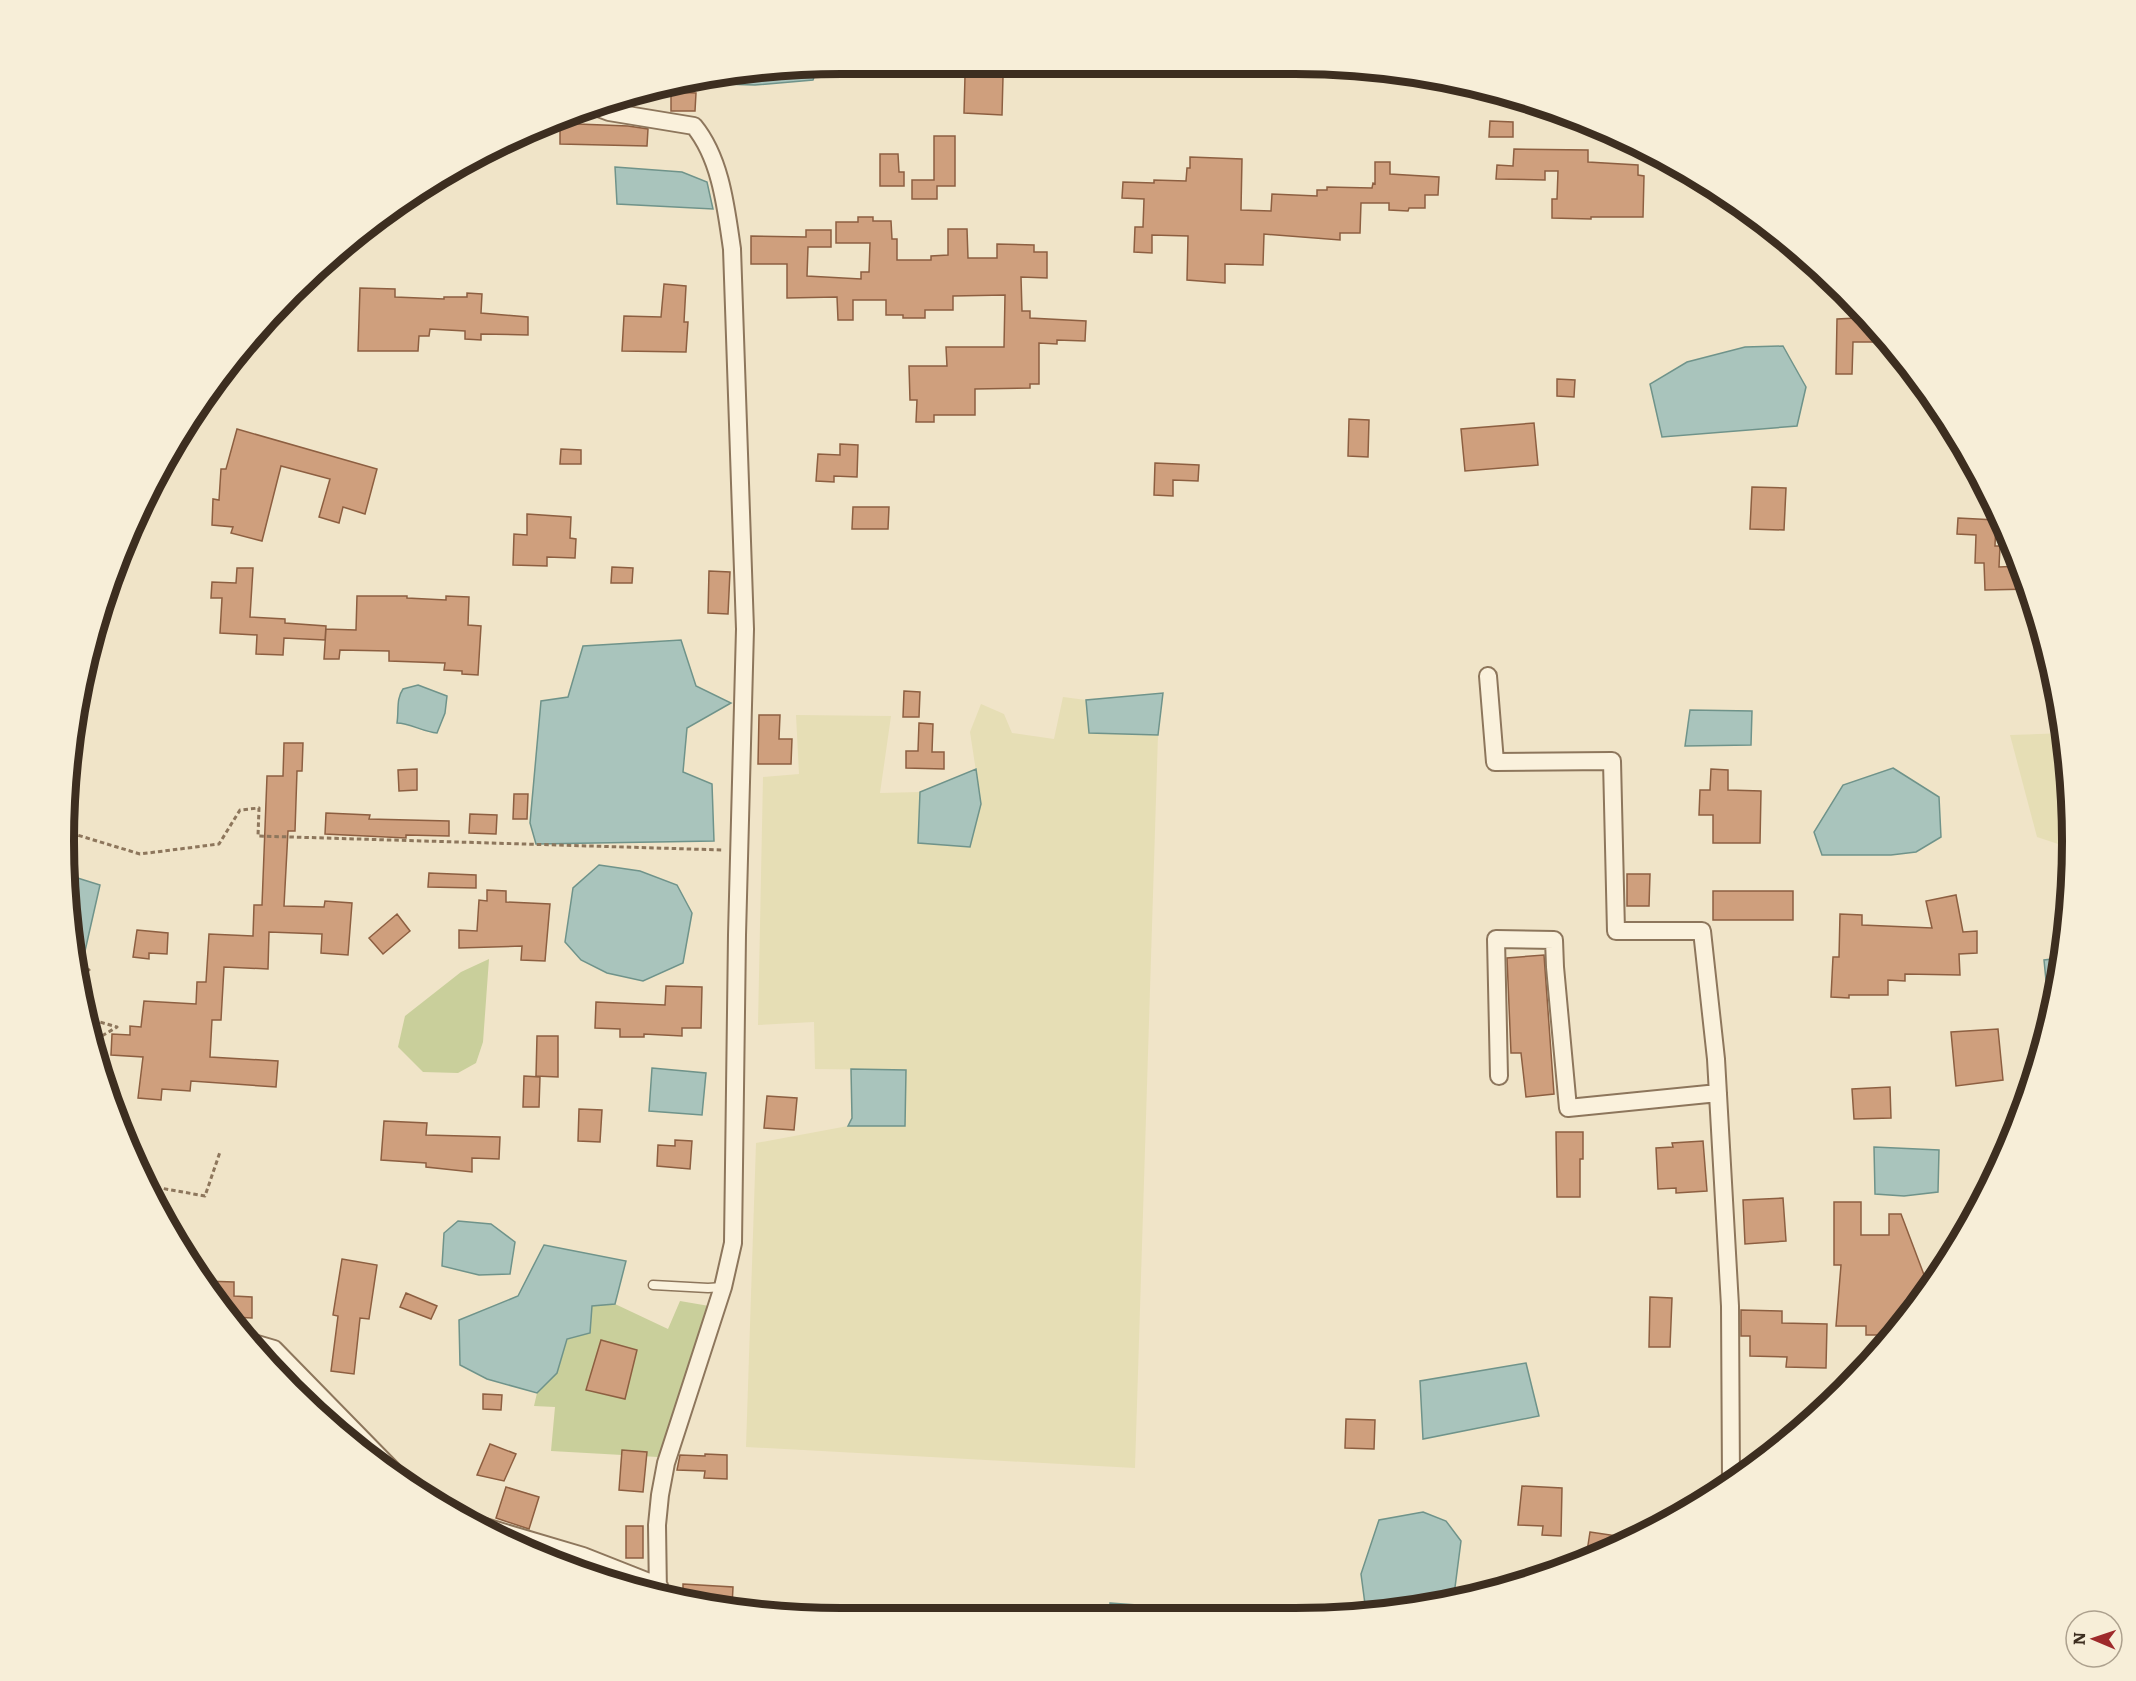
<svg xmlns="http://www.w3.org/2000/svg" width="2136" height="1681" viewBox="0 0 2136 1681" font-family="Literata,serif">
  <rect width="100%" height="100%" fill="#f0e4c8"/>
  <path fill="#e6deb5" d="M1063 697 1086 700 1090 733 1158 735 1135 1468 746 1447 756 1143 848 1126 905 1125 906 1070 815 1069 814 1022 758 1025 763 777 799 774 796 715 891 716 880 793 920 792 918 843 969 847 981 804 970 732 981 704 1004 714 1012 733 1054 739Z
    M2065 733 2066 739 2070 848 2037 837 2010 735Z"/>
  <path fill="#c9cf9b" d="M489 959 483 1042 476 1063 458 1073 423 1072 398 1047 405 1016 461 972Z
    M680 1301 715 1307 658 1457 551 1451 555 1407 534 1406 537 1393 557 1373 567 1339 590 1333 592 1306 615 1304 668 1329Z"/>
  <path fill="#a9c4bc" stroke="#6f938a" stroke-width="1.5" d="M818 66 813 80 755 85 687 83Z
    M615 167 682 172 707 182 713 209 617 204Z
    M1783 346 1806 387 1797 426 1662 437 1650 384 1687 362 1745 347Z
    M681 640 696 686 731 703 687 728 683 772 712 784 714 841 536 844 530 823 541 701 568 697 583 646Z
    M418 685 447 696 445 713 437 733C423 732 410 723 397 723 399 710 396 699 403 689Z
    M1163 693 1158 735 1089 733 1086 700Z
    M1690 710 1752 711 1751 745 1685 746Z
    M1893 768 1939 797 1941 837 1916 852 1891 855H1822L1814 832 1843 785Z
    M976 769 981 804 970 847 918 843 920 792Z
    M599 865 640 871 677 885 692 913 683 963 643 981 607 973 581 960 565 942 573 888Z
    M68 875 100 885 80 973Z
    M2060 958V959L2050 1022 2044 960Z
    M652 1068 706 1073 702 1115 649 1111Z
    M851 1069 906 1070 905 1126H848L852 1118Z
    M1874 1147 1939 1150 1938 1192 1904 1196 1875 1194Z
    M458 1221 491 1224 515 1242 510 1274 479 1275 442 1266 444 1233Z
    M544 1245 626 1261 615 1304 592 1306 590 1333 567 1339 557 1373 537 1393 487 1379 460 1365 459 1320 518 1296Z
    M1526 1363 1539 1416 1423 1439 1420 1381Z
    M1423 1512 1446 1521 1461 1541 1454 1595 1373 1611 1365 1604 1361 1574 1379 1520Z
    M1110 1603 1261 1614 1262 1617H1110Z"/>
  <path fill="#cf9f7d" stroke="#8d5f41" stroke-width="1.5" d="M965 76 1003 77 1002 115 964 113Z
    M671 92 696 93 695 111H671Z
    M578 115V124L628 126 648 129 647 146 560 144V122Z
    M1490 121 1513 122V137H1489Z
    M934 136H955V186H937V199H912V180H934Z
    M1514 149 1588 150V162L1638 165V175L1644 176 1643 217H1591V219L1552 218V199H1557L1558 171H1545V180L1496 179 1497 165 1513 166Z
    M880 154H898L899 172H904V186H880Z
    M1190 157 1242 159 1241 210 1271 211 1272 194 1317 196V190H1327V187L1372 188 1373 183 1375 184V162H1390V174L1439 177 1438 195H1425V208H1409L1408 211 1389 210V203H1361L1360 233H1340V240L1264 234 1263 265 1225 264V283L1187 280 1188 236 1152 235V253L1134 252 1135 227H1143L1144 199 1122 198 1123 182 1154 183V180L1186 181 1187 168H1190Z
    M858 217H873V221H891L892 239H897V260H931V256L948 255V229H967L968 258H997V244L1034 245V252H1047V278L1021 277 1022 311H1030V318L1086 321 1085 341 1057 340V344L1039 343V384H1030V388L975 389V415H934V422H916L917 400H910L909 366H947L946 347H1004L1005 295 953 296V310H925V318H903V315H886V300H853V320H838L837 297 787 298V264H751V236L806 237V230H831V247H808L807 276 861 279V272H869L870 243H836V222H858Z
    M664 284 686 286 684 322H688L686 352 622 351 624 316 661 317Z
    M360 288 395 289V297L444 299V297H467V293L482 294 481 313 528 317V335L481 334V340L465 339V331L430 329 429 336H419L418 351H358Z
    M1857 318H1870L1875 323V342H1853L1852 374H1836L1837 319Z
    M1557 379 1575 380 1574 397 1557 396Z
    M1349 419 1369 420 1368 457 1348 456Z
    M1534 423 1538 465 1465 471 1461 429Z
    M237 429 377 469 365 514 343 507 339 523 319 517 330 479 281 466 262 541 231 533 233 527 212 525 213 499 219 500 221 469H226Z
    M840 444 858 445 857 477 834 476V482L816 481 818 454 840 455Z
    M561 449 581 450V464H560Z
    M1155 463 1199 465 1198 481 1173 480V496L1154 495Z
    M1752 487 1786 488 1784 530 1750 529Z
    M853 507H889L888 529H852Z
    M527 514 571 517 570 538 576 539 575 558 547 557V566L513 565 514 534 527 535Z
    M1958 518 1996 520 1995 546H2000L1999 567 2021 566 2031 589 1985 590 1984 563H1975L1976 535 1957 534Z
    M612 567 633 568 632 583H611Z
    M237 568H253L250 617 285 619V623L326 626 325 640 284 638 283 655 256 654 257 635 220 633 222 598H211L212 582 236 583Z
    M709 571 730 572 728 614 708 613Z
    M357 596H407V598L446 600V596L469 597 468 625 481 626 478 675 462 674V671L444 670 445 663 389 661V651L340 650 339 659H324L326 629 356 630Z
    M904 691 920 692 919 717H903Z
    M759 715H780L779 739H792L791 764H758Z
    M919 723 933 724 932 752H944V769L906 768V751H918Z
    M284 743H303L302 771H297L295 831H288L284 906 324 907 325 901 352 903 348 955 321 953 322 934 269 932 268 969 224 967 221 1020H212L210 1057 278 1061 276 1087 191 1081 190 1091 162 1089 161 1100 138 1098 143 1057 111 1055 112 1034 130 1035V1026L141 1027 144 1001 196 1004 197 982H206L209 934 253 936 254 905H262L267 776H283Z
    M417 769V790L399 791 398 770Z
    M1711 769 1728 770V790L1761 791 1760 843H1713V815H1699L1700 790H1710Z
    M514 794H528L527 819H513Z
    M326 813 370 815 369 819 449 821V836L406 835V838L325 834Z
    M470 814 497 815 496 834 469 833Z
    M429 873 476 875V888L428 887Z
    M1627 874H1650L1649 906H1627Z
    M487 890 506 891V902L550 904 545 961 521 960 522 946 459 948V930L477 931 479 900 487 901Z
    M1713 891H1793V920H1713Z
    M1956 895 1963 932 1977 931V953L1959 954 1960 975 1905 974V981L1888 980V995H1849V998L1831 997 1833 957H1839L1840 914 1862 915V925L1932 928 1926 901Z
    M397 914 410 931 383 954 369 938Z
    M137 930 168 933 167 954 149 953V959L133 957Z
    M1544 955 1554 1094 1526 1097 1521 1053H1511L1507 958Z
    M666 986 702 987 701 1028H682V1036L644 1034V1037H620V1029L595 1028 596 1002 665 1005Z
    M1998 1029 2003 1080 1956 1086 1951 1032Z
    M537 1036H558V1077L536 1076Z
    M524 1076 540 1077 539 1107H523Z
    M1890 1087 1891 1118 1854 1119 1852 1089Z
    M767 1096 797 1098 794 1130 764 1128Z
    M579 1109 602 1110 600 1142 578 1141Z
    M384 1121 427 1123 426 1135 500 1137 499 1159 472 1158V1172L426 1167V1163L381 1160Z
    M1556 1132H1583V1159H1580V1197H1557Z
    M675 1140 692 1141 690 1169 657 1166 658 1145 675 1146Z
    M1703 1141 1707 1191 1676 1193V1188L1658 1189 1656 1148 1673 1147 1672 1143Z
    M1783 1198 1786 1241 1745 1244 1743 1200Z
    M1834 1202H1861V1235H1889V1214H1901L1929 1288 1913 1314 1881 1348V1335H1866V1326H1836L1841 1265H1834Z
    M342 1259 377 1265 369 1319 360 1318 354 1374 331 1371 338 1316 333 1315Z
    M204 1281 234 1282V1296L252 1297V1318L233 1317V1321Z
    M406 1293 437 1306 431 1319 400 1307Z
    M1650 1297 1672 1298 1670 1347H1649Z
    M1741 1310 1782 1311V1323L1827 1324 1826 1368 1786 1367 1787 1357 1750 1356V1336H1741Z
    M601 1340 637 1350 625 1399 586 1390Z
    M483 1394 502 1395 501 1410 483 1409Z
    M1346 1419 1375 1420 1374 1449 1345 1448Z
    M490 1444 516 1454 504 1481 477 1475Z
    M622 1450 647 1452 643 1492 619 1490Z
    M705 1454 727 1455V1479L704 1478 705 1471 677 1470 680 1455 705 1456Z
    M1522 1486 1562 1488 1561 1536 1542 1535 1543 1526 1518 1525Z
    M506 1487 539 1497 529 1529 496 1518Z
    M626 1526H643V1558H626Z
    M1590 1532 1631 1538 1586 1558Z
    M683 1584 733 1587 732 1607 683 1601Z"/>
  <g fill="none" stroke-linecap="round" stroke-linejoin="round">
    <g stroke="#8d765c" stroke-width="11">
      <path id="service" d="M653 1285 708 1288 723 1287"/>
    </g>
    <g stroke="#8d765c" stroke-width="20">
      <path id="minor" d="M600 106 601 109 609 112 694 126C721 159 726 208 732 249L745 629 737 935 733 1243 723 1287 666 1463 660 1495 657 1525 658 1594
        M1488 676 1495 762 1612 761 1616 931H1702L1716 1059 1730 1306 1731 1481
        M1499 1076 1496 939 1554 940 1555 967 1568 1108 1718 1093
        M247 1341 274 1349 407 1485
        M482 1526 583 1556 659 1586"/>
    </g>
    <path stroke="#8d765c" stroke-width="3" stroke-dasharray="4.5 3" stroke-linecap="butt" d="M64 831 140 854 219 844 240 810 259 808 258 836 723 850
      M81 977 92 967
      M86 1018 117 1027 90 1043
      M149 1186 205 1196 220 1152"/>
    <use href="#service" stroke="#faf1dc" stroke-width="8"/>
    <use href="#minor" stroke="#faf1dc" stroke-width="16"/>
  </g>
  <path d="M0 0H2136V1681H0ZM841 74H1295A767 767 0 0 1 2062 841V841A767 767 0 0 1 1295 1608H841A767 767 0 0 1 74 841V841A767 767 0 0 1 841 74Z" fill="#f7eed8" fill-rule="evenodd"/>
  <path fill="none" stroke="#3d2e20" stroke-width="8" d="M841 74H1295A767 767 0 0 1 2062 841V841A767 767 0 0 1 1295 1608H841A767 767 0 0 1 74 841V841A767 767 0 0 1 841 74Z"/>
  <g transform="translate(2094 1639) rotate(272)"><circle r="28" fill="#f7eed8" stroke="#ada18e" stroke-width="1.5"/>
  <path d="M0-4.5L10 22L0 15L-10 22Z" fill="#9e2a2b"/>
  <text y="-9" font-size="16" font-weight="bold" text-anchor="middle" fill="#3d2e20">N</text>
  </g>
</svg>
